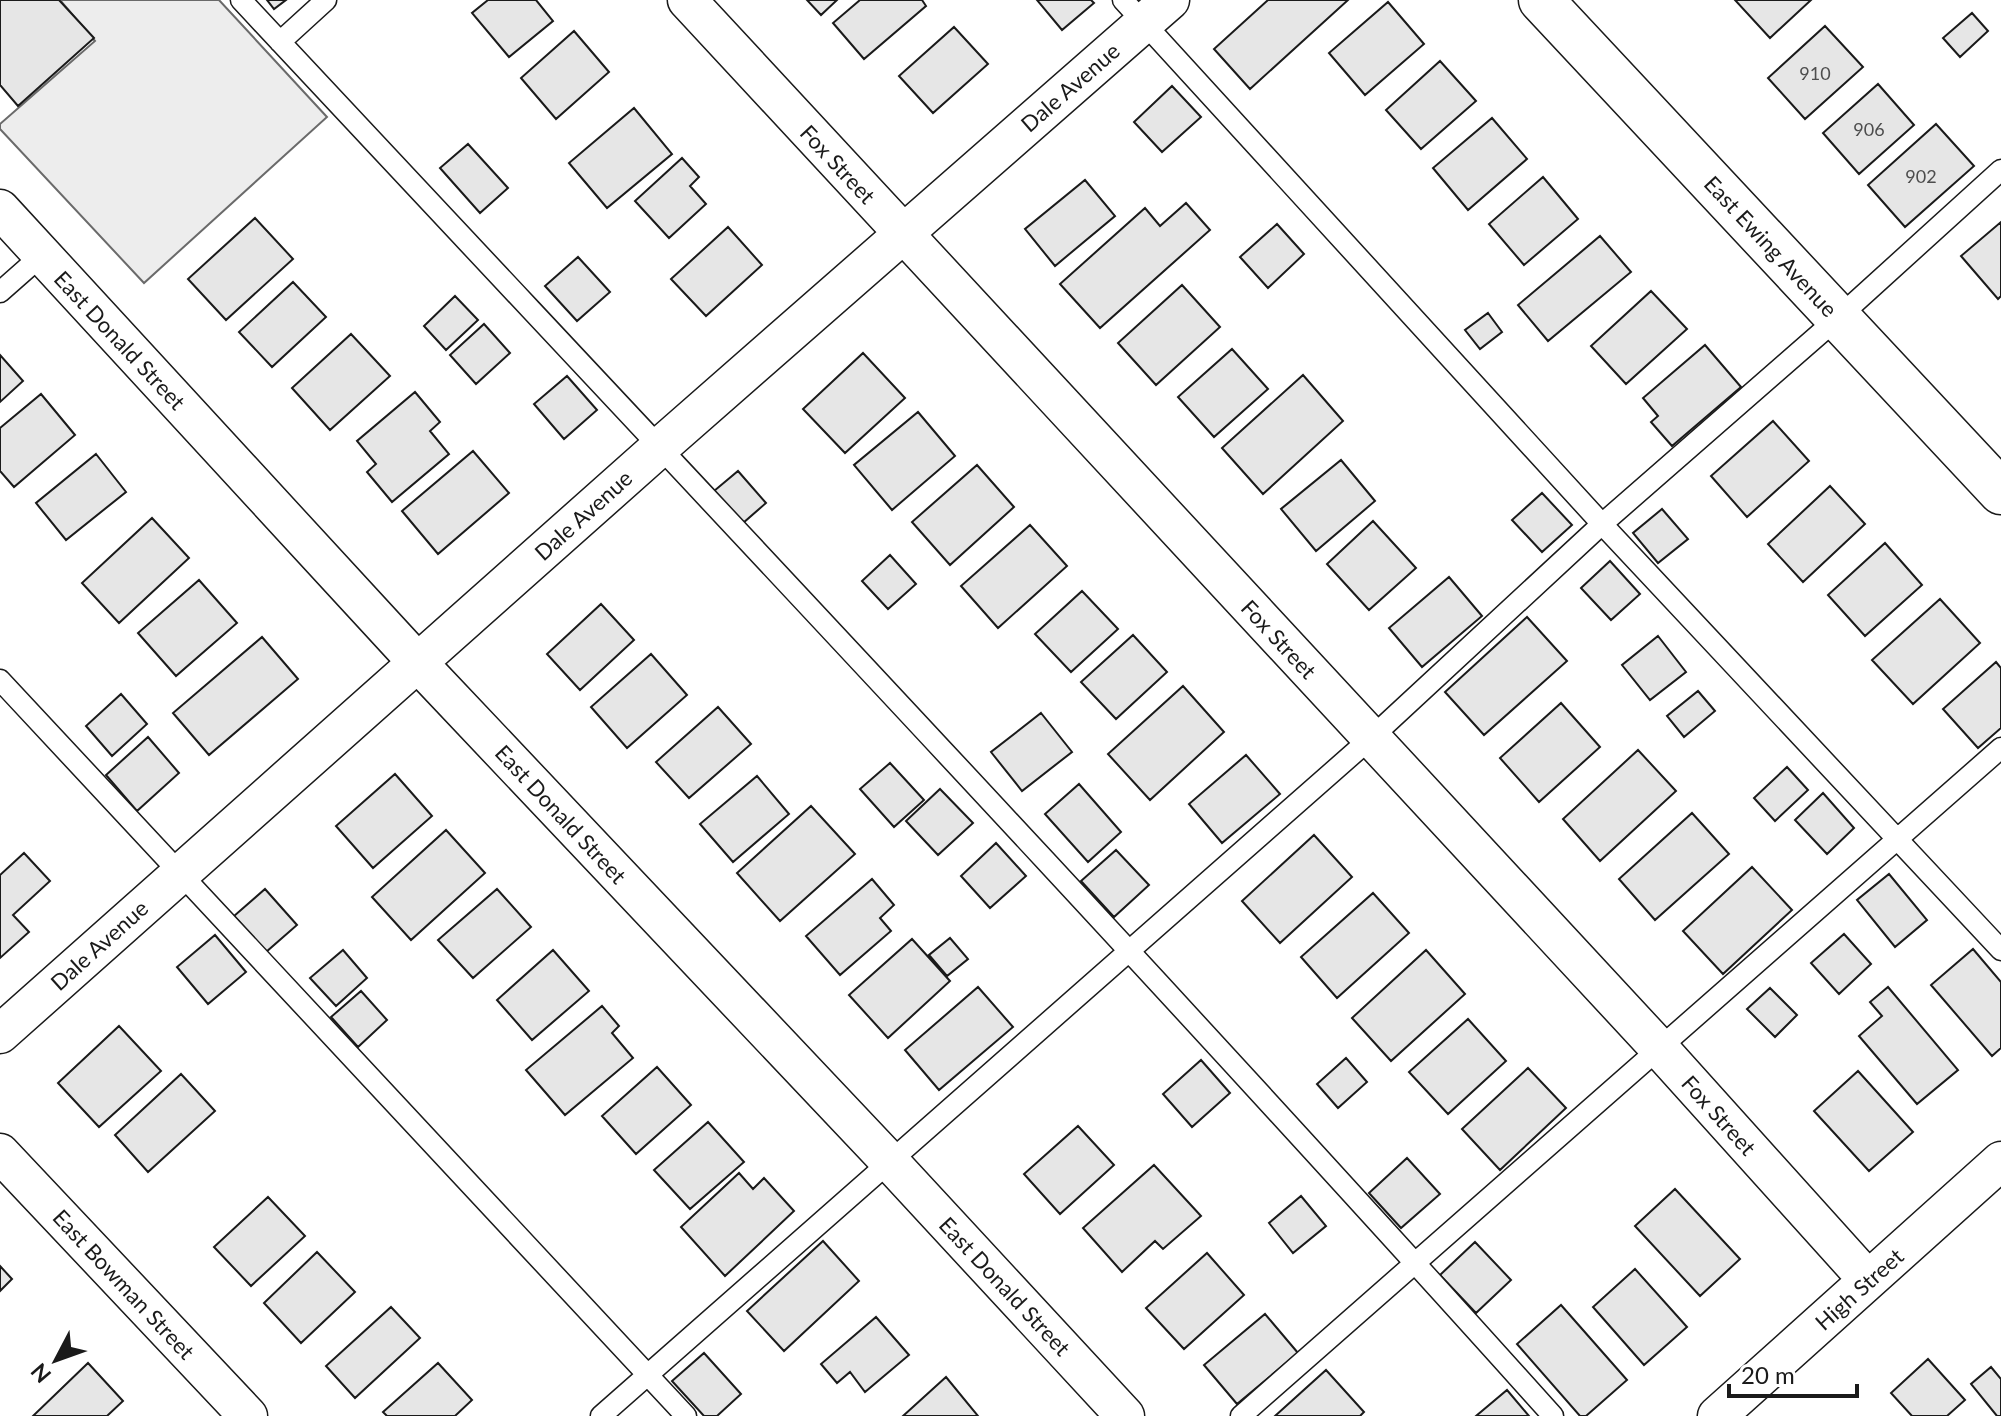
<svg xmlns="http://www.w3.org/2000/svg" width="2001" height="1416" viewBox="0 0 2001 1416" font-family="Lato,sans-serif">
  <rect width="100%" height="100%" fill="#fff"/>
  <path fill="#ededed" stroke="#6a6a6a" stroke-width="2" d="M60 0H219L327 117 144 283 0 129V124L95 41Z"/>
  <path fill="#e6e6e6" stroke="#1a1a1a" stroke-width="2" d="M0 0H59L94 38 18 106 0 85Z
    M267 0H286L274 9Z
    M488 0H536L553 21 509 57 472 13Z
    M807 0H837L821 15Z
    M860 0H922L926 6 864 59 833 23Z
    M1037 0H1091L1094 3 1062 30Z
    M1268 0H1348L1250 89 1214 49Z
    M1735 0H1811L1770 38Z
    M1388 2 1424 44 1365 95 1329 53Z
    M1972 13 1988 31 1960 57 1943 38Z
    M1825 26 1863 67 1805 119 1768 78Z
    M954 27 988 64 933 113 899 76Z
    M574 31 609 72 556 119 521 78Z
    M1440 61 1476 101 1421 149 1386 110Z
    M1878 84 1914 125 1859 174 1823 133Z
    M1172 86 1201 117 1162 152 1134 122Z
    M634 108 672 154 607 208 569 163Z
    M1492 118 1527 159 1468 210 1433 168Z
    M1936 124 1974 166 1905 227 1868 185Z
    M468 144 508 188 480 213 440 168Z
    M682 158 699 177 690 186 706 204 669 238 635 201Z
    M1543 177 1578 219 1524 265 1489 224Z
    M1085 180 1115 216 1055 266 1025 229Z
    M1186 203 1210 230 1100 328 1060 284 1145 208 1160 226Z
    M255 218 293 259 226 320 188 279Z
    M2001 222V296L1998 299 1961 256Z
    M1277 224 1304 254 1268 288 1240 257Z
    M728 227 762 265 706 316 671 279Z
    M1600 236 1631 272 1548 341 1518 305Z
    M578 257 610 292 577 321 545 286Z
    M293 282 326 317 272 367 239 332Z
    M1182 285 1220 327 1156 385 1118 343Z
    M1651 291 1687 329 1626 384 1591 346Z
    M455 296 478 320 446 350 424 326Z
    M1488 313 1502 332 1480 349 1465 330Z
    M484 324 510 353 476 384 450 355Z
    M351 334 390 376 330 430 292 388Z
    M1705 345 1741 387 1672 446 1651 422 1658 416 1643 398Z
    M1232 349 1268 389 1214 437 1178 397Z
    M863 353 905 398 845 453 803 409Z
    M0 355 23 381 0 402Z
    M1303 375 1343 421 1263 494 1222 448Z
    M567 376 597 410 564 439 534 404Z
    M415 392 440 422 430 431 449 454 392 502 367 472 376 464 357 441Z
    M41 394 75 435 14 487 0 471V428Z
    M918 412 955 456 892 510 854 465Z
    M1773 421 1809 461 1747 517 1711 476Z
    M473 451 509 493 438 554 402 511Z
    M96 454 126 492 66 540 36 503Z
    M1341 460 1375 501 1316 551 1281 509Z
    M977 465 1014 507 950 565 912 522Z
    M738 471 766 503 743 523 714 491Z
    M1830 486 1865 524 1803 582 1768 544Z
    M1542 493 1572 525 1542 552 1512 520Z
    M1662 509 1688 539 1658 563 1633 533Z
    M152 518 189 558 119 623 82 583Z
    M1373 521 1416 568 1369 610 1327 564Z
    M1030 525 1067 566 998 628 961 586Z
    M1885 543 1922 585 1865 636 1828 595Z
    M890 555 916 584 888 609 862 581Z
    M1610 561 1640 594 1611 620 1581 588Z
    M1449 577 1482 616 1422 667 1389 628Z
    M199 580 237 623 176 676 138 633Z
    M1082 591 1118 629 1071 672 1035 634Z
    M1940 599 1980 643 1913 704 1872 660Z
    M601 604 634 640 580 690 547 654Z
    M1527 617 1567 661 1484 735 1445 692Z
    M1133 635 1167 672 1116 719 1081 682Z
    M1658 636 1686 672 1650 700 1622 665Z
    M262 637 298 679 209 755 173 713Z
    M651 654 687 695 627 748 591 707Z
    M1996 662 2001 668V728L1978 748 1943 709Z
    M1183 686 1224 732 1150 800 1108 754Z
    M1698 691 1715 711 1684 737 1667 716Z
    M121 694 147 724 112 756 86 726Z
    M1561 703 1600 747 1539 802 1500 758Z
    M718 707 751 744 689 798 656 762Z
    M1041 713 1072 752 1022 791 991 752Z
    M148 737 179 773 137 811 106 775Z
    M1638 750 1676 791 1600 861 1563 819Z
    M1246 755 1280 794 1222 843 1189 804Z
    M890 763 924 800 894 827 860 789Z
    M1787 767 1808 790 1775 821 1754 798Z
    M395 774 432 816 373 868 336 826Z
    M757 776 789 814 733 862 700 824Z
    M1079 784 1121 832 1088 862 1045 814Z
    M940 789 973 823 938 855 906 821Z
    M1823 793 1854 828 1827 854 1795 820Z
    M811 806 855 854 780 921 737 873Z
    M1692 813 1729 854 1655 920 1619 879Z
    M446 830 485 873 411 940 372 897Z
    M1314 835 1352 877 1280 943 1242 901Z
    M996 843 1026 876 990 908 961 876Z
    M1116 850 1149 885 1114 917 1081 881Z
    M24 853 50 881 13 915 29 932 0 958V875Z
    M1752 867 1792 910 1723 974 1683 931Z
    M1889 874 1927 920 1895 947 1857 900Z
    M872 879 894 905 880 918 891 931 840 975 806 936Z
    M265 889 297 925 266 952 234 916Z
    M497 889 531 927 473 978 438 940Z
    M1373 893 1409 933 1337 998 1301 957Z
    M1844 934 1871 964 1839 994 1811 963Z
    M215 935 246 972 208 1004 177 967Z
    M950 938 968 959 947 976 929 955Z
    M912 939 950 981 888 1038 849 995Z
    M1973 949 2001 982V1048L1992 1056 1931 985Z
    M343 950 367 978 336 1006 310 978Z
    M553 950 589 991 532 1040 497 1000Z
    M1426 950 1465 994 1391 1061 1352 1018Z
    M978 987 1013 1027 939 1090 905 1050Z
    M1888 987 1958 1070 1917 1104 1859 1036 1882 1016 1870 1002Z
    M1770 988 1797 1015 1775 1037 1747 1009Z
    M361 991 387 1020 358 1047 331 1017Z
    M602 1006 619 1026 612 1033 633 1058 565 1115 526 1070Z
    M1468 1019 1506 1061 1448 1114 1409 1072Z
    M119 1026 161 1071 99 1127 58 1083Z
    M1346 1058 1367 1082 1338 1108 1317 1084Z
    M1201 1060 1230 1093 1192 1127 1163 1094Z
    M657 1067 691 1105 636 1154 602 1116Z
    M1528 1068 1566 1108 1500 1170 1462 1129Z
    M1858 1071 1913 1132 1869 1171 1814 1111Z
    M181 1074 215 1111 148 1172 115 1135Z
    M708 1122 744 1162 690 1209 654 1170Z
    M1078 1126 1114 1165 1060 1214 1024 1174Z
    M1407 1158 1440 1194 1401 1228 1369 1193Z
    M1154 1165 1201 1216 1163 1249 1155 1241 1122 1272 1083 1228Z
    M739 1173 753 1189 764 1178 794 1211 725 1276 681 1227Z
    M1675 1189 1740 1259 1700 1296 1635 1226Z
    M1301 1196 1326 1226 1293 1253 1269 1223Z
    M268 1197 305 1236 251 1286 214 1247Z
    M823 1241 859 1281 784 1351 747 1311Z
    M1475 1242 1511 1280 1476 1313 1440 1275Z
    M317 1252 355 1292 301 1343 264 1303Z
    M1207 1253 1244 1295 1184 1349 1146 1308Z
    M0 1266 12 1279 0 1291Z
    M1635 1269 1687 1327 1644 1365 1593 1307Z
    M1561 1305 1627 1380 1586 1416H1580L1517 1344Z
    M391 1307 420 1338 355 1398 326 1366Z
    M1265 1314 1298 1353 1237 1404 1204 1365Z
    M876 1317 909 1355 865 1392 850 1372 837 1383 821 1364Z
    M704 1353 741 1394 717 1416H704L672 1381Z
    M1928 1359 1965 1400 1947 1416H1912L1891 1393Z
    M88 1363 123 1401 107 1416H33Z
    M438 1363 472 1400 455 1416H387L383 1412Z
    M1991 1367 2001 1379V1416H1997L1971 1384Z
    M1326 1370 1364 1412 1360 1416H1275Z
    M946 1377 978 1416H903Z
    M1507 1390 1529 1416H1476Z"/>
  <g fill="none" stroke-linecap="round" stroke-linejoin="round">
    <g stroke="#1a1a1a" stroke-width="23">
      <path id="service" d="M241 0C680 470 1123 937 1553 1416
        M1123 0 1602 524 2001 950
        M280 42 326 0
        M0 292 42 255
        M0 680 686 1416
        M601 1416 1371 738 1602 524 1839 317 2001 170
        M1241 1416 2001 748"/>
    </g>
    <g stroke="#1a1a1a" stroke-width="41">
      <path id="minor" d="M687 0 1659 1048 1868 1280
        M0 209 418 663 890 1162 1125 1416
        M0 1034 660 447 1170 0
        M0 1153 248 1416
        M1717 1416 2001 1161"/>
    </g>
    <g stroke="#1a1a1a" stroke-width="47">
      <path id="tertiary" d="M1541 0 2001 492"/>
    </g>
    <use href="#service" stroke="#fff" stroke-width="20"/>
    <use href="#minor" stroke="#fff" stroke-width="38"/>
    <use href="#tertiary" stroke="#fff" stroke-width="44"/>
  </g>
  <g text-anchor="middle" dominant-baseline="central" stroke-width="6" stroke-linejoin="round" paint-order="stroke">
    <g font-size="18" fill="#4d4d4d">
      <text x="1815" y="73">910</text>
      <text x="1869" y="129">906</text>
      <text x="1921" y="176">902</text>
    </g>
    <g font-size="22" fill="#1a1a1a" stroke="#fff">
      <text transform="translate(1070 87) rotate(-41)">Dale Avenue</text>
      <text transform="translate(838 164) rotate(47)">Fox Street</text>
      <text transform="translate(1771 246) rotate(47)">East Ewing Avenue</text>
      <text transform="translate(120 340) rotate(47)">East Donald Street</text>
      <text transform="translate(583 515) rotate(-42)">Dale Avenue</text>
      <text transform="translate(1279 639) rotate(47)">Fox Street</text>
      <text transform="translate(561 814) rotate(47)">East Donald Street</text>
      <text transform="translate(99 945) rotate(-42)">Dale Avenue</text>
      <text transform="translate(1719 1115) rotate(48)">Fox Street</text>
      <text transform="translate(124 1284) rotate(47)">East Bowman Street</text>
      <text transform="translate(1005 1286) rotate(47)">East Donald Street</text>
      <text transform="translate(1859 1289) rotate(-42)">High Street</text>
    </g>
  </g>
  <g transform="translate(56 1360) rotate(229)" stroke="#ffffff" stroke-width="6" paint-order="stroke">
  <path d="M0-6L14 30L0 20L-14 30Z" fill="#1a1a1a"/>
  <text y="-12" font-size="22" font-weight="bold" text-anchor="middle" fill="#1a1a1a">N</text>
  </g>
  <path d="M1729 1384v12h128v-12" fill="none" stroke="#1a1a1a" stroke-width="4"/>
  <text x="1741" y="1384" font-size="24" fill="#1a1a1a" stroke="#ffffff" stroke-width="6" paint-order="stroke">20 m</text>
</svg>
